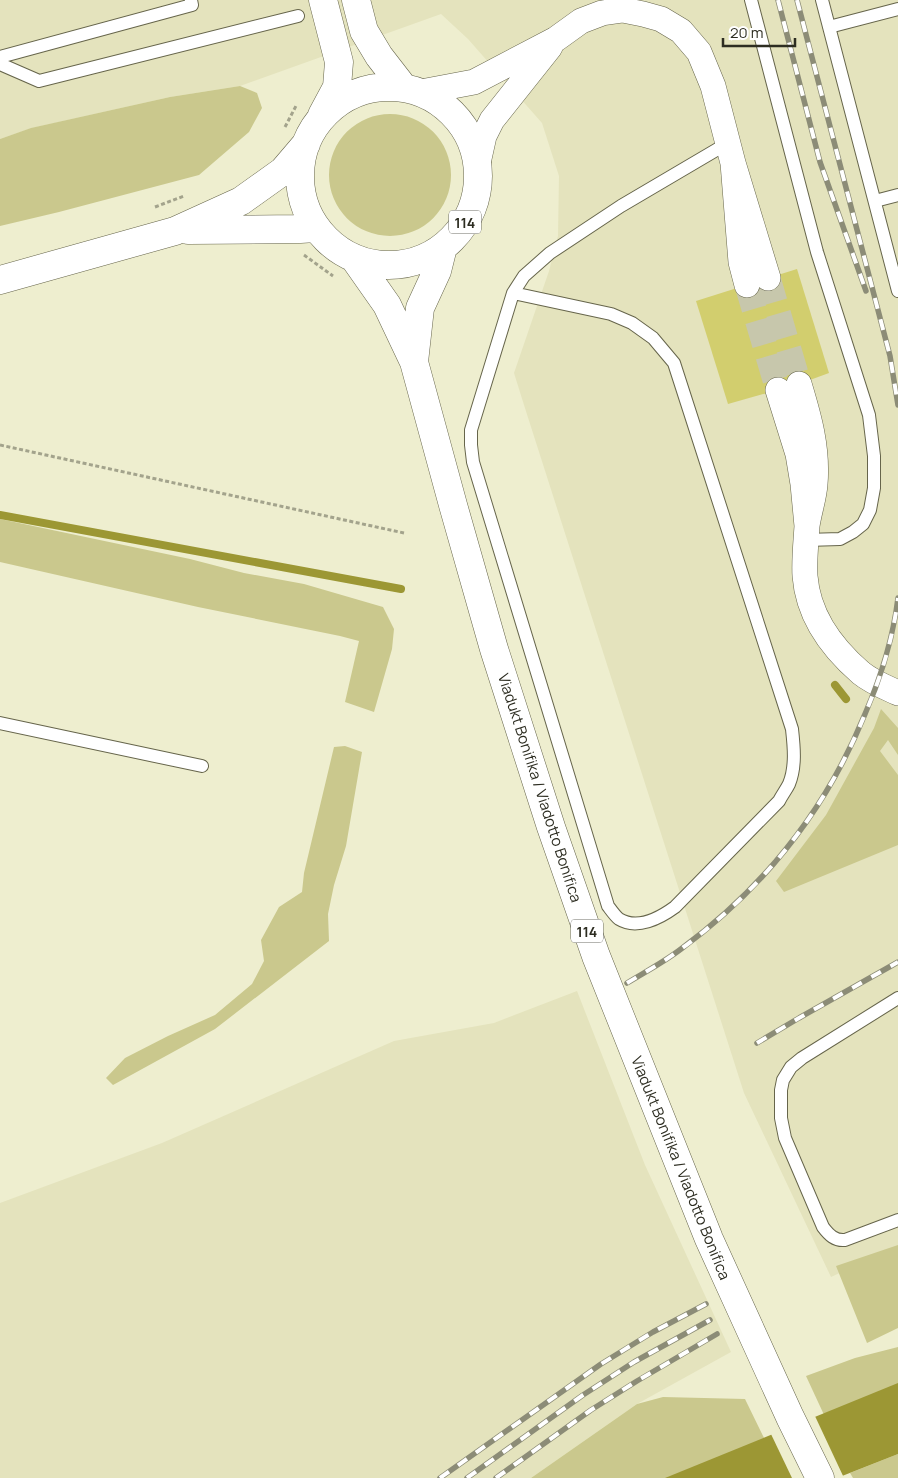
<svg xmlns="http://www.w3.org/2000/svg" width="898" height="1478" viewBox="0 0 898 1478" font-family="Manrope,sans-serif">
  <rect width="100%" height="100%" fill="#eeeecf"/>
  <path fill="#e4e3bd" d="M0 0H898V1246L831 1277 744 1093 524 405 514 373 549 271 558 236 559 176 542 123 468 39 441 14 240 86 170 97 32 128 0 139Z
    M577 991 645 1165 731 1352 637 1404 531 1478H0V1203L162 1143 394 1041 494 1023Z"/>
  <path fill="#cac88d" d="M240 86 257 93 262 108 249 132 199 175 59 212 0 226V139L31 128 170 97Z
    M329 175a61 61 0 1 1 122 0a61 61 0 1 1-122 0Z
    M0 519 190 559 244 573 304 584 383 607 394 629 392 649 374 712 345 702 359 641 340 636 198 607 0 562Z
    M881 709 898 728V755L888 740 880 751 898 775V845L784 892 776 881 826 815 874 728Z
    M345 746 362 752 346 846 334 885 328 914 329 941 215 1029 113 1085 106 1078 125 1058 168 1036 215 1015 252 984 264 961 261 940 279 907 302 892 304 873 334 747Z
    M898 1245V1328L867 1343 836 1266Z
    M898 1347V1388L825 1417 806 1376 855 1358Z
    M663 1397 745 1399 766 1442 673 1478H531L637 1404Z
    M898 1454V1478H853L850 1473Z"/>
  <path fill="#9c9734" d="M898 1383V1454L837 1478H665Z"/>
  <path fill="#eeeecf" d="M814 1414 844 1478H792L770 1432Z"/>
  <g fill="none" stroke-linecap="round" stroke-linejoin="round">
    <path stroke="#9c9734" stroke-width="8" d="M0 515 401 589
      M835 685 846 699"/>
  </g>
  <path fill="#d2ce6e" d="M797 269 829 373 799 384 728 404 696 301Z"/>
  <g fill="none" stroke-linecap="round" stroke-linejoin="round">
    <path stroke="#c7c7ac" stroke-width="25" stroke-dasharray="25 12" stroke-linecap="butt" d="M768 278 799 384
      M747 285 778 390"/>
    <g stroke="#66654b" stroke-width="14">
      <path id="service" d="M751 0 817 252 869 415 874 456V488L870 510 863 524 853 532 840 539 806 540
        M822 0 898 291
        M829 27 898 9
        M0 57 192 5 191 0
        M0 64 39 81 298 16
        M875 201 898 195
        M513 293 611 314 632 323 653 338 674 363 792 729C794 747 796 767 789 784 786 790 782 795 779 801L675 907C660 918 637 930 619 919 615 916 611 910 608 906L473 462 471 445V430L513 293 524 276 550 253 621 206 728 143
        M0 723 202 766
        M898 998 802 1058 791 1067 783 1080 781 1090V1118L785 1138 823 1227C829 1235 835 1241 845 1240L898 1220"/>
    </g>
    <g stroke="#66654b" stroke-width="26">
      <path id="minor" d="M421 92 474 82 556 39 581 21 602 13 623 10 643 14 661 19 681 31 699 52 713 86 733 163
        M478 163 484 136 492 120 550 47
        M747 285 741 262 733 163 768 278
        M778 390 798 454 803 484 807 526C809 512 814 498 815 484 818 448 809 417 799 384
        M807 526C806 542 804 560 805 576 808 615 832 648 861 673 872 682 885 687 898 693"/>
    </g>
    <g stroke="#66654b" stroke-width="29">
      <path id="primary" d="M356 0 364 31 379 56 403 87
        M300 176a89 89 0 1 1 178 0a89 89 0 1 1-178 0Z
        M322 115 337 87 339 62 323 0
        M188 230 300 229 316 228
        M354 258 387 305 414 362 453 505 494 649 551 827 596 956 709 1239 790 1417 820 1478
        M0 280 175 231 241 201 283 171 306 144
        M414 362 420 308 437 271 443 247"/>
    </g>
    <path stroke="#a3a38c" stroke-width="3" stroke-dasharray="4 2.5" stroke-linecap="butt" d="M285 127 297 104
      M155 207 184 196
      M304 255 333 276
      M0 445 404 533"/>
    <use href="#service" stroke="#fff" stroke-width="12"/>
    <use href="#minor" stroke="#fff" stroke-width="25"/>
    <use href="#primary" stroke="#fff" stroke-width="28"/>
    <g stroke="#8c8c77" stroke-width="5.5">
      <path id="rail" d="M778 0 820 162 866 291
        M797 0 890 356 898 405
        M627 983C645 972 664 962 681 949 764 888 826 810 865 714 881 677 893 639 898 598
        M757 1043 799 1018 898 962
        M440 1478 601 1364 653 1332 706 1304
        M467 1478 583 1395 634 1362 710 1320
        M496 1478 591 1410 637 1381 717 1334"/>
    </g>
    <use href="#rail" stroke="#fff" stroke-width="4" stroke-dasharray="11" stroke-linecap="butt"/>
  </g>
  <g text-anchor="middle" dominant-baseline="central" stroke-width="5" stroke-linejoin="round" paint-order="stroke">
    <g fill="#fff" stroke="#6c6c64" stroke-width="1">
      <rect x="449" y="210.5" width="32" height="23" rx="4"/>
      <rect x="571" y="919.5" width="32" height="23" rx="4"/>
    </g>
    <g font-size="14" font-weight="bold" fill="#2d2d21">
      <text x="465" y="222">114</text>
      <text x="587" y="931">114</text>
    </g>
    <g font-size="15" fill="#2d2d21" stroke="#fff">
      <text transform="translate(540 788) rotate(72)">Viadukt Bonifika / Viadotto Bonifica</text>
      <text transform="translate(681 1168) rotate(68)">Viadukt Bonifika / Viadotto Bonifica</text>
    </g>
  </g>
  <path d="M723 38v8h72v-8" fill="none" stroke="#2d2d21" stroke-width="2.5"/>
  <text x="730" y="38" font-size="15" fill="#2d2d21" stroke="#ffffff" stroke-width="4" paint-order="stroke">20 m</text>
</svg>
